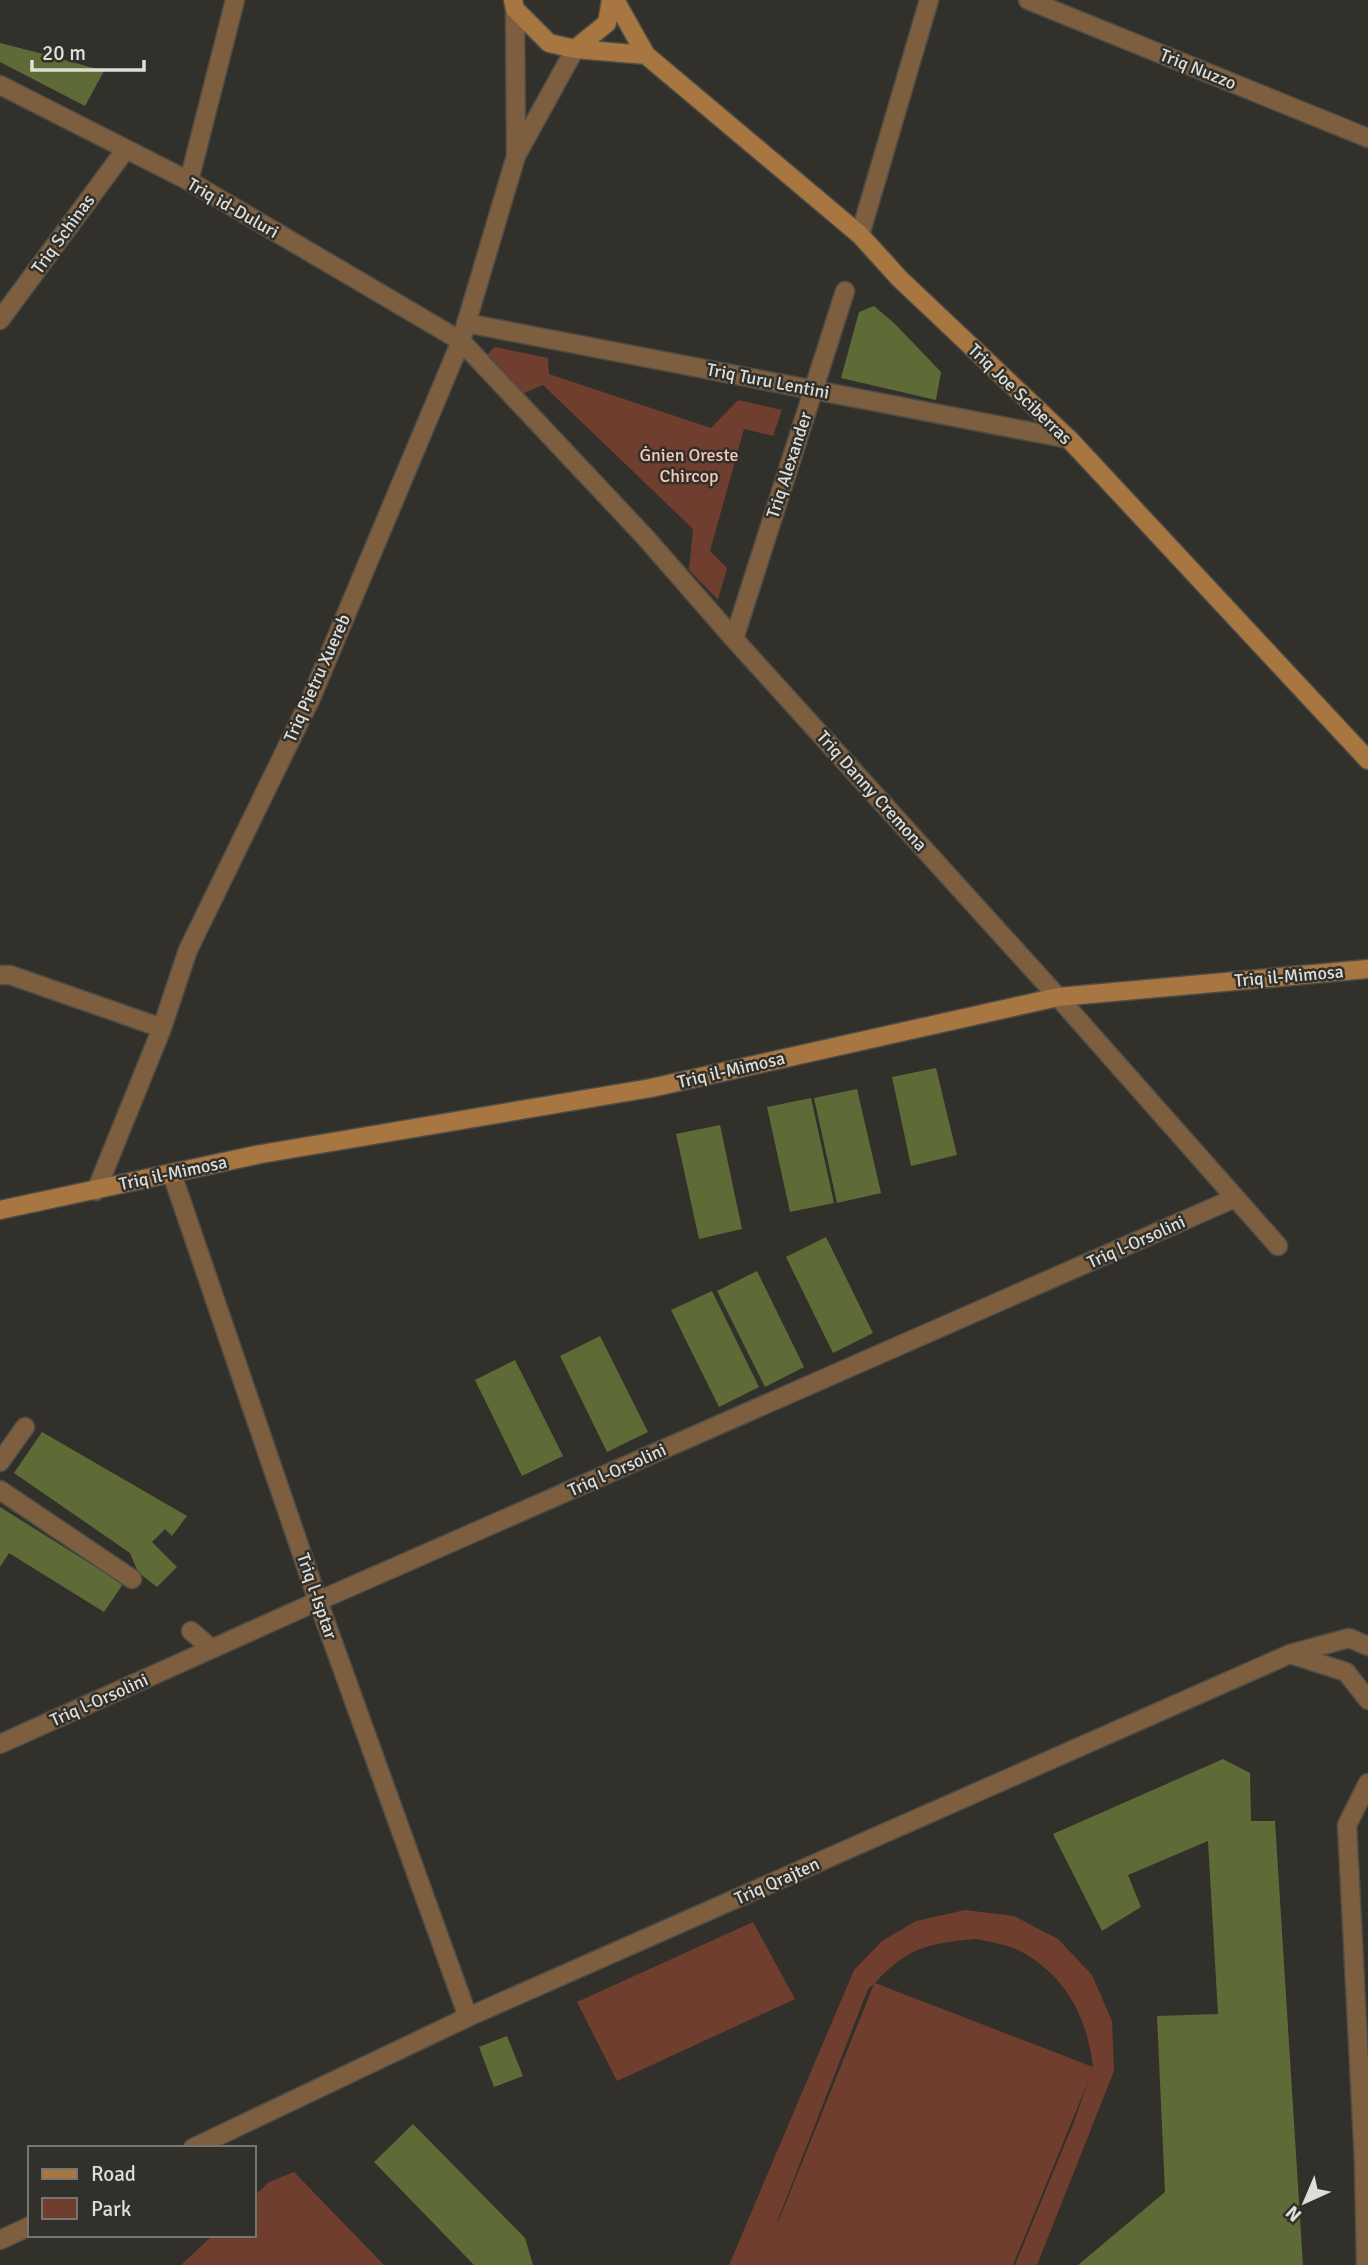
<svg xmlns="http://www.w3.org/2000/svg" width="1368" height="2265" viewBox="0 0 1368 2265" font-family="Signika,sans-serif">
  <rect width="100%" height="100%" fill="#32302a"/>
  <path fill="#703e2e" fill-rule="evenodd" d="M495 347 548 358 549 374 711 428 738 400 782 410 773 436 744 429 710 551 727 568 718 600 689 570 693 529 543 385 522 394 487 355Z
    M965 1910 1014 1916 1058 1939 1092 1975 1112 2021 1114 2071 1037 2265H1015L1074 2122 1090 2077 1013 2265H729L854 1970 882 1941 916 1921ZM976 1939C989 1942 1006 1944 1018 1950 1065 1974 1087 2016 1093 2067L875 1983C907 1947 930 1943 976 1939ZM874 1984 778 2222H777L868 1989Z
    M753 1922 795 1999 617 2081 577 2002Z
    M294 2172 384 2265H181L213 2235H254V2196L269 2182Z"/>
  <path fill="#5f6b37" d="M0 43 51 56 104 71 85 106 0 62Z
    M874 306 895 324 941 372 936 400 841 378 859 312Z
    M936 1068 957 1155 911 1166 892 1077Z
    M857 1089 881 1193 837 1203 814 1098Z
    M811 1098 834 1203 790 1212 767 1107Z
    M720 1125 742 1229 699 1239 676 1134Z
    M826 1237 873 1333 833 1353 786 1257Z
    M757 1271 804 1367 765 1387 717 1291Z
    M712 1291 759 1387 719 1407 671 1310Z
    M600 1336 648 1432 607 1452 560 1356Z
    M515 1360 563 1456 522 1476 475 1380Z
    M42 1432 187 1516 172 1536 165 1529 152 1542 177 1567 157 1587 138 1572 130 1553 14 1473Z
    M0 1507 123 1584 104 1612 9 1553 0 1567Z
    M1223 1759 1250 1773 1251 1821H1275L1303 2265H1078L1165 2192 1157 2016 1218 2014 1208 1841 1128 1875 1141 1907 1102 1931 1053 1834Z
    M507 2036 523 2076 494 2087 479 2047Z
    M413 2124 525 2238 533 2265H474L374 2162Z"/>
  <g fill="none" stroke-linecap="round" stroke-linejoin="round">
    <g stroke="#4e4c46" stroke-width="21">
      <path id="lane" d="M0 1462 25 1427
        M0 1490 132 1579
        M191 1631 212 1649"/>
    </g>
    <g stroke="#4e4c46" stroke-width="21">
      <path id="street" d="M1028 0 1368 138
        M515 9 516 153
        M0 85 189 181 461 341 646 538 734 639 1058 997 1278 1246
        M189 181 235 0
        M860 235 929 0
        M0 320 126 149
        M466 323 1069 439
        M734 639 845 291
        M0 975H10L162 1028
        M172 1174 318 1601 468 2017
        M96 1191 162 1028 188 950 311 698 461 341 516 156 575 49
        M1290 1654 1346 1672 1368 1700
        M0 1744 318 1601 1235 1198
        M193 2148 468 2017 1290 1654 1349 1638 1368 1646
        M0 2240 30 2226
        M1366 2265 1364 2161 1347 1825 1368 1783"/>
    </g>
    <g stroke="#4e4c46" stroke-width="21">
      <path id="secondary" d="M513 0 515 9 549 43 575 49 646 55
        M615 0 646 55 860 235 900 279 1069 439 1368 760
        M575 49 607 23 611 0
        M0 1210 261 1154 651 1088 1058 997 1368 969"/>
    </g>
    <use href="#lane" stroke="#7d5e3e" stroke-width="18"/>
    <use href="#street" stroke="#7d5e3e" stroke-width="18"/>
    <use href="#secondary" stroke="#a87641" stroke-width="18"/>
  </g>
  <g text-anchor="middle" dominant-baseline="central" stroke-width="5" stroke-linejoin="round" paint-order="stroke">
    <g font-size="18" fill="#deddd9" stroke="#32302a">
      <text transform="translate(1198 69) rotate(22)">Triq Nuzzo</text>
      <text transform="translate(233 208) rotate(30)">Triq id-Duluri</text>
      <text transform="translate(63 234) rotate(-54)">Triq Schinas</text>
      <text transform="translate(768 381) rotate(11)">Triq Turu Lentini</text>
      <text transform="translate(1020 394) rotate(44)">Triq Joe Sciberras</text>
      <text transform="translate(789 465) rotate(-72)">Triq Alexander</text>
      <text transform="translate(317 678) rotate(-66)">Triq Pietru Xuereb</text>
      <text transform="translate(872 791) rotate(48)">Triq Danny Cremona</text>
      <text transform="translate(1289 976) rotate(-5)">Triq il-Mimosa</text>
      <text transform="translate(731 1070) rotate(-13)">Triq il-Mimosa</text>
      <text transform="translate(173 1173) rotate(-12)">Triq il-Mimosa</text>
      <text transform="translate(1136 1242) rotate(-24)">Triq l-Orsolini</text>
      <text transform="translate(617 1470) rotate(-24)">Triq l-Orsolini</text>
      <text transform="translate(317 1596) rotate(71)">Triq l-Isptar</text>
      <text transform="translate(99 1700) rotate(-24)">Triq l-Orsolini</text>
      <text transform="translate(777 1881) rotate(-24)">Triq Qrajten</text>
    </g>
    <g font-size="18" fill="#fbc7b6" stroke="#32302a">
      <text x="689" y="455">Ġnien Oreste<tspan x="689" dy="21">Chircop</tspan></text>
    </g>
  </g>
  <rect x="28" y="2146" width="228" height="91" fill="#32302a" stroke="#777570" stroke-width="2"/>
  <rect x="42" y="2169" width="35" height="10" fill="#a87641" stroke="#777570" stroke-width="2"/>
  <text x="91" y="2181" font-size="21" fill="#deddd9">Road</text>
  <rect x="42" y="2198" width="35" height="21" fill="#703e2e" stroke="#777570" stroke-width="2"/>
  <text x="91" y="2216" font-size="21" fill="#deddd9">Park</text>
  <g transform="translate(1305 2202) rotate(224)" stroke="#32302a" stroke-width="5" paint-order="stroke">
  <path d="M0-5L12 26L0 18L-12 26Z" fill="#deddd9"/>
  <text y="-10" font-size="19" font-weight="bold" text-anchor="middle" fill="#deddd9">N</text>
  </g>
  <path d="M32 60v10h112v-10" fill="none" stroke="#deddd9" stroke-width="3.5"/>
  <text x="42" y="60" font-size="21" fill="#deddd9" stroke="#32302a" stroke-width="5" paint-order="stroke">20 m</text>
</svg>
